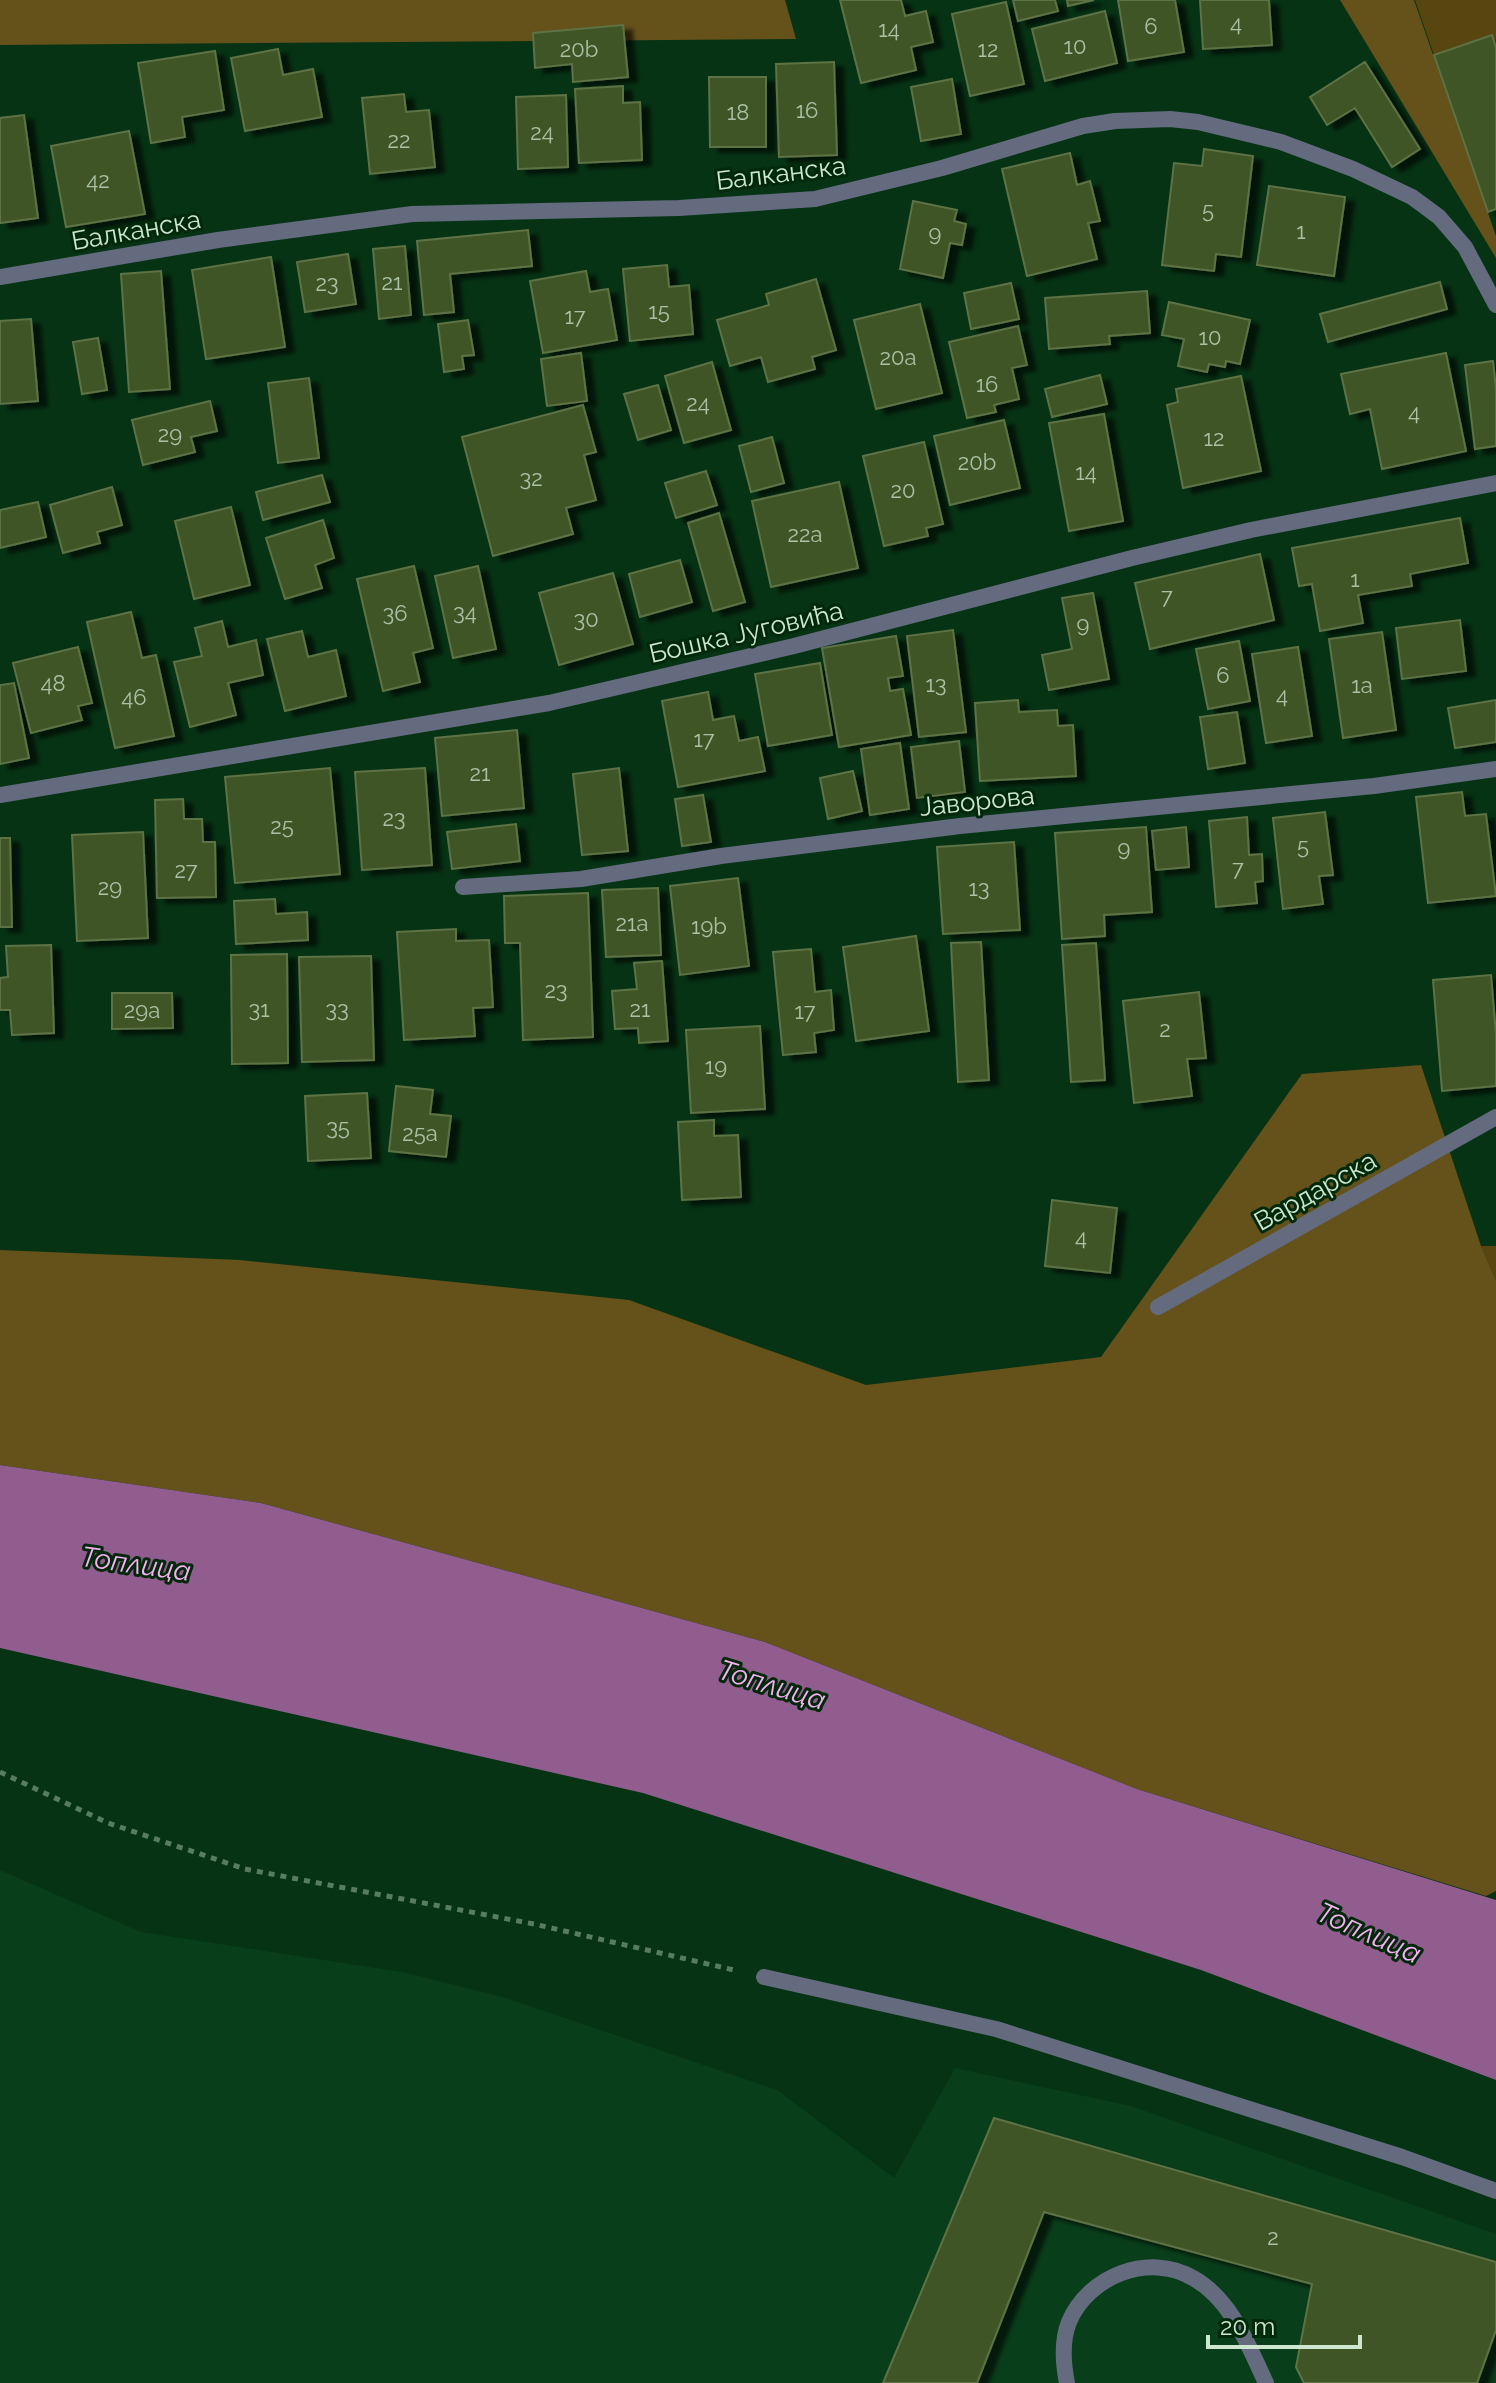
<svg xmlns="http://www.w3.org/2000/svg" width="1496" height="2383" viewBox="0 0 1496 2383" font-family="Raleway,sans-serif">
  <defs>
    <filter id="shadow"><feDropShadow dx="9" dy="5" stdDeviation="2" flood-color="#0009"/></filter>
  </defs>
  <rect width="100%" height="100%" fill="#063314"/>
  <path fill="#093e1a" d="M0 1870 141 1932 402 1972 506 1998 777 2090 894 2178 955 2068 1131 2106 1496 2234V2383H0Z"/>
  <path fill="#584611" d="M1415 0H1496V48L1491 35 1434 55Z
    M1481 1246H1496V1280Z"/>
  <path fill="#65511a" d="M0 0H785L796 39 0 45Z
    M1340 0H1414L1496 236V258Z
    M1421 1065 1481 1246 1496 1280V1891L1486 1896 1137 1789 765 1642 261 1503 0 1465V1250L240 1260 629 1300 866 1385 1101 1357 1302 1074Z"/>
  <path fill="#915d8e" d="M0 1465 261 1503 765 1642 1137 1789 1496 1900V2080L1201 1970 643 1793 0 1648Z"/>
  <path fill="#405427" stroke="#5d7244" stroke-width="2" filter="url(#shadow)" d="M840 0H901L905 16 926 11 933 42 911 47 916 70 861 83Z
    M1013 0H1055L1058 11 1018 21Z
    M1067 0H1094L1068 6Z
    M1118 0H1175L1184 52 1128 61Z
    M1200 0H1269L1272 45 1203 49Z
    M1006 2 1024 84 970 96 952 14Z
    M1105 11 1117 63 1045 81 1032 29Z
    M623 25 628 77 573 82 572 64 535 68 533 33Z
    M1492 35 1496 48V209L1488 212 1434 55Z
    M278 49 283 75 313 69 322 117 245 131 231 58Z
    M215 51 224 110 182 117 185 137 151 143 138 63Z
    M834 62 837 155 779 157 776 64Z
    M1365 62 1420 149 1392 167 1355 108 1327 125 1310 97Z
    M709 77H766V147H710Z
    M952 79 961 134 921 141 911 87Z
    M623 86V103L640 102 642 160 579 163 575 89Z
    M404 94 406 112 429 110 435 167 370 174 362 98Z
    M566 95 568 167 518 169 516 97Z
    M24 115 38 218 0 223V118Z
    M129 131 145 214 66 227 51 146Z
    M1204 149 1253 156 1241 257 1216 254 1214 271 1162 265 1174 163 1202 166Z
    M1070 153 1077 185 1090 181 1100 221 1088 223 1097 259 1027 276 1002 169Z
    M1269 186 1345 197 1334 276 1257 265Z
    M913 201 957 210 954 221 966 224 962 245 950 243 943 278 900 269Z
    M528 230 532 266 450 274 454 312 424 315 417 241Z
    M405 246 411 315 379 319 373 249Z
    M348 254 356 304 305 312 297 262Z
    M271 257 285 347 206 359 192 270Z
    M667 265 669 287 689 285 693 334 630 341 623 269Z
    M161 271 170 389 129 392 121 274Z
    M586 271 590 292 608 289 617 340 543 353 530 281Z
    M816 279 836 350 812 357 815 369 768 382 761 357 730 366 717 320 769 305 766 294Z
    M1440 282 1447 309 1328 342 1320 314Z
    M1011 283 1019 319 971 329 964 293Z
    M1147 291 1150 333 1109 336 1110 344 1049 349 1045 298Z
    M1169 302 1250 320 1240 364 1226 361 1225 367 1209 364 1207 372 1178 366 1184 339 1162 335Z
    M920 304 942 393 876 409 854 320Z
    M31 319 38 401 0 404V321Z
    M468 320 474 355 462 356 464 369 444 372 438 324Z
    M1018 326 1027 365 1012 368 1019 399 994 405 996 412 967 418 949 342Z
    M98 338 107 390 82 394 73 342Z
    M581 353 587 401 547 406 541 359Z
    M1446 353 1466 451 1382 469 1370 409 1350 414 1341 374Z
    M1493 361 1496 389V446L1475 449 1465 365Z
    M712 362 731 430 684 443 665 376Z
    M1100 375 1107 404 1052 417 1045 389Z
    M1241 376 1261 471 1183 488 1167 405 1178 402 1176 389Z
    M309 378 319 458 278 463 268 383Z
    M658 385 671 430 638 440 624 394Z
    M210 401 217 431 191 437 195 452 143 465 132 420Z
    M583 405 596 452 584 455 596 500 566 508 573 534 493 556 462 437Z
    M1104 414 1123 521 1069 531 1049 423Z
    M1004 420 1020 488 950 505 934 436Z
    M772 437 784 483 751 492 739 446Z
    M924 442 943 524 926 528 928 536 884 546 863 456Z
    M706 471 717 505 676 518 665 483Z
    M322 475 330 502 263 520 256 492Z
    M839 482 858 568 771 587 752 501Z
    M112 487 122 525 97 532 100 543 63 553 50 505Z
    M38 502 46 537 0 548V510Z
    M231 507 250 585 194 599 175 521Z
    M719 513 745 602 713 611 688 523Z
    M1460 518 1468 563 1410 574 1412 586 1358 595 1363 623 1320 631 1312 584 1299 586 1292 548Z
    M323 520 334 558 315 565 322 588 285 599 266 538Z
    M1260 554 1274 620 1150 649 1135 583Z
    M680 560 692 602 640 617 629 574Z
    M414 566 433 648 413 653 420 682 383 691 357 579Z
    M478 566 496 649 453 658 435 576Z
    M613 573 633 644 559 665 539 593Z
    M1093 593 1109 679 1049 690 1042 655 1072 649 1062 598Z
    M131 612 142 658 156 655 174 736 115 748 87 622Z
    M1460 620 1466 671 1402 679 1396 628Z
    M222 621 228 647 256 640 263 675 228 683 236 715 190 727 174 662 202 656 195 628Z
    M953 630 966 732 919 737 907 636Z
    M302 631 308 657 336 650 346 696 285 711 267 639Z
    M1382 632 1396 730 1343 738 1329 639Z
    M896 636 903 676 888 678 890 691 903 689 911 735 839 747 822 648Z
    M1239 641 1250 701 1208 709 1196 649Z
    M78 647 92 703 78 706 82 720 31 733 13 663Z
    M1298 647 1312 736 1266 743 1252 654Z
    M820 663 832 735 768 746 755 674Z
    M14 683 29 758 0 764V685Z
    M708 692 713 720 734 716 739 741 758 737 765 771 678 787 662 701Z
    M1018 700 1019 712 1057 710 1058 726 1073 725 1076 776 980 781 975 703Z
    M1496 700V742L1455 748 1448 708Z
    M1237 712 1245 763 1208 769 1200 717Z
    M517 730 524 808 442 816 435 738Z
    M959 741 965 792 917 798 911 747Z
    M900 743 909 809 870 815 861 749Z
    M330 768 340 874 235 883 225 777Z
    M425 768 432 865 362 870 355 772Z
    M619 768 628 851 582 855 573 774Z
    M853 771 862 811 828 819 820 778Z
    M1462 792 1465 816 1486 814 1496 896 1428 903 1416 797Z
    M703 795 711 842 682 846 675 799Z
    M183 799 184 819H202L203 842H215L216 897 157 898 155 800Z
    M1325 812 1333 875 1319 876 1323 904 1283 909 1273 818Z
    M1247 817 1249 855 1262 854 1263 881 1255 882 1257 903 1216 907 1209 821Z
    M516 824 520 861 452 869 447 832Z
    M1146 827 1152 912 1104 915 1105 936 1062 939 1055 833Z
    M1186 827 1189 867 1156 870 1152 831Z
    M143 832 148 938 77 941 72 835Z
    M0 838H10L12 927H0Z
    M1014 842 1020 930 943 934 937 847Z
    M738 878 749 966 680 975 670 886Z
    M658 888 661 955 606 957 602 890Z
    M588 893 593 1037 523 1040 520 943H505L504 896Z
    M275 899 276 914 307 912 308 940 236 944 234 901Z
    M456 929V941L489 940 493 1007 473 1008 475 1036 404 1040 397 932Z
    M916 936 929 1031 856 1041 843 947Z
    M981 942 989 1080 958 1082 951 943Z
    M1096 943 1105 1080 1071 1082 1062 945Z
    M51 945 54 1033 12 1035 10 1010H0V978L8 977 6 946Z
    M811 949 815 992 831 990 834 1030 814 1033 816 1052 783 1055 773 952Z
    M287 954 288 1063 232 1064 231 955Z
    M371 956 374 1060 302 1062 299 957Z
    M662 961 668 1041 639 1043 638 1028 615 1029 612 991 637 989 634 963Z
    M1491 975 1496 1034V1086L1442 1091 1433 980Z
    M1199 992 1206 1058 1187 1059 1192 1096 1134 1103 1123 1001Z
    M112 993H172L173 1028 112 1029Z
    M760 1026 765 1109 691 1113 686 1030Z
    M396 1086 433 1090 430 1114 451 1116 446 1157 389 1151Z
    M367 1093 371 1158 308 1161 305 1096Z
    M714 1120V1136L738 1135 741 1197 682 1200 678 1122Z
    M1052 1200 1117 1208 1110 1273 1045 1266Z
    M994 2118 1496 2262V2330L1477 2383H1304L1296 2367 1312 2284 1044 2212 977 2383H883Z"/>
  <g fill="none" stroke-linecap="round" stroke-linejoin="round">
    <path stroke="#587c61" stroke-width="5" stroke-dasharray="6 6" stroke-linecap="butt" d="M0 1772 108 1823 245 1869 534 1924 734 1970"/>
    <path stroke="#646b7f" stroke-width="16" d="M1158 1307 1496 1117
      M1067 2383C1063 2363 1061 2342 1069 2322 1088 2276 1149 2252 1193 2278 1232 2300 1248 2345 1266 2383"/>
    <path stroke="#646b7f" stroke-width="16" d="M0 277 218 240 412 214 679 208 815 199 942 168 1083 126 1115 121 1170 119 1198 122 1281 142 1353 169 1412 197 1439 217 1465 247 1496 305
      M0 795 549 703 794 646 1132 558 1251 530 1496 483
      M463 887 581 879 721 856 960 826 1374 786 1496 769
      M764 1977 996 2029 1402 2157 1496 2191"/>
  </g>
  <g text-anchor="middle" dominant-baseline="central" stroke-width="6" stroke-linejoin="round" paint-order="stroke">
    <g font-size="22" fill="#aac1a6">
      <text x="1236" y="23">4</text>
      <text x="1151" y="26">6</text>
      <text x="889" y="29">14</text>
      <text x="1075" y="46">10</text>
      <text x="579" y="49">20b</text>
      <text x="988" y="49">12</text>
      <text x="807" y="110">16</text>
      <text x="738" y="112">18</text>
      <text x="542" y="132">24</text>
      <text x="399" y="140">22</text>
      <text x="98" y="180">42</text>
      <text x="1208" y="210">5</text>
      <text x="1301" y="231">1</text>
      <text x="935" y="233">9</text>
      <text x="392" y="282">21</text>
      <text x="327" y="283">23</text>
      <text x="659" y="311">15</text>
      <text x="575" y="316">17</text>
      <text x="1210" y="337">10</text>
      <text x="898" y="357">20a</text>
      <text x="987" y="384">16</text>
      <text x="698" y="403">24</text>
      <text x="1414" y="412">4</text>
      <text x="170" y="434">29</text>
      <text x="1214" y="438">12</text>
      <text x="977" y="462">20b</text>
      <text x="1086" y="472">14</text>
      <text x="531" y="478">32</text>
      <text x="903" y="490">20</text>
      <text x="805" y="534">22a</text>
      <text x="1355" y="579">1</text>
      <text x="1167" y="596">7</text>
      <text x="465" y="612">34</text>
      <text x="395" y="613">36</text>
      <text x="586" y="619">30</text>
      <text x="1083" y="624">9</text>
      <text x="1223" y="675">6</text>
      <text x="53" y="683">48</text>
      <text x="936" y="684">13</text>
      <text x="1362" y="685">1a</text>
      <text x="1282" y="695">4</text>
      <text x="134" y="697">46</text>
      <text x="704" y="739">17</text>
      <text x="480" y="773">21</text>
      <text x="394" y="818">23</text>
      <text x="282" y="826">25</text>
      <text x="1303" y="846">5</text>
      <text x="1124" y="848">9</text>
      <text x="1238" y="868">7</text>
      <text x="186" y="870">27</text>
      <text x="110" y="887">29</text>
      <text x="979" y="888">13</text>
      <text x="632" y="923">21a</text>
      <text x="709" y="926">19b</text>
      <text x="556" y="990">23</text>
      <text x="259" y="1009">31</text>
      <text x="337" y="1009">33</text>
      <text x="640" y="1009">21</text>
      <text x="142" y="1010">29a</text>
      <text x="805" y="1011">17</text>
      <text x="1165" y="1029">2</text>
      <text x="716" y="1066">19</text>
      <text x="338" y="1127">35</text>
      <text x="420" y="1133">25a</text>
      <text x="1081" y="1237">4</text>
      <text x="1273" y="2237">2</text>
    </g>
    <g font-size="26" fill="#cee5d0" stroke="#00290a">
      <text transform="translate(781 173) rotate(-7)">Балканска</text>
      <text transform="translate(136 230) rotate(-10)">Балканска</text>
      <text transform="translate(746 632) rotate(-13)">Бошка Југовића</text>
      <text transform="translate(977 801) rotate(-6)">Јаворова</text>
      <text transform="translate(1315 1191) rotate(-29)">Вардарска</text>
    </g>
    <g font-size="28" font-style="italic" fill="#faaef5" stroke="#00290a">
      <text transform="translate(136 1564) rotate(8)">Топлица</text>
      <text transform="translate(772 1685) rotate(17)">Топлица</text>
      <text transform="translate(1369 1933) rotate(24)">Топлица</text>
    </g>
  </g>
  <path d="M1208 2335v12h152v-12" fill="none" stroke="#cee5d0" stroke-width="4"/>
  <text x="1220" y="2335" font-size="24" fill="#cee5d0" stroke="#00290a" stroke-width="6" paint-order="stroke">20 m</text>
</svg>
